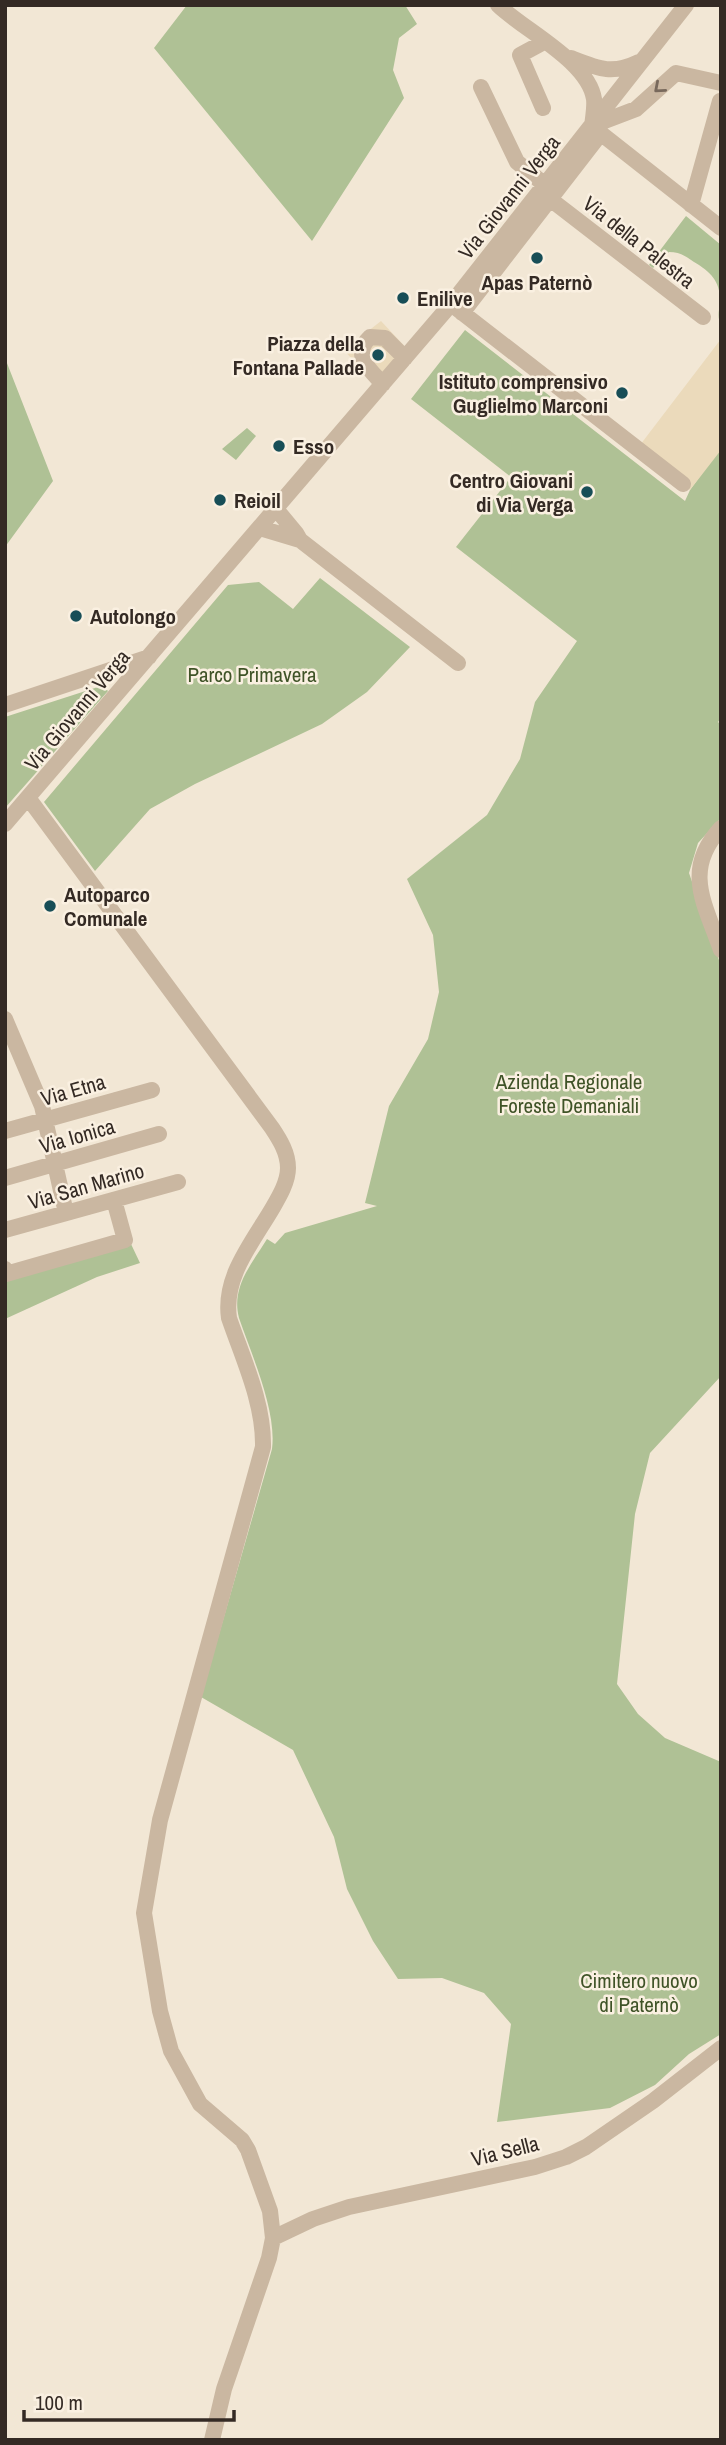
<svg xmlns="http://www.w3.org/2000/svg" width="726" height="2445" viewBox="0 0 726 2445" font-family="'Archivo Narrow',sans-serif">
  <rect width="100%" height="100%" fill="#f2e7d5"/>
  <path fill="#afc195" d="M187 5H405L417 24 399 38 393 70 404 98 312 241 154 48Z
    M686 216 721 245V325C717 317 719 311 720 303 721 282 711 272 694 262 685 256 680 252 669 252L653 268 649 265Z
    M465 330 685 501 690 490 703 472 721 339V718L718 722 721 725V818L698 843 689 873 721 966V1376L650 1453 635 1514 617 1684 638 1714 665 1738 721 1762V2034L689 2054 655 2085 610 2108 497 2122 511 2024 484 1993 442 1978 398 1979 373 1941 347 1889 334 1837 293 1750 201 1697 272 1449C277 1411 252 1356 239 1318 231 1287 251 1265 267 1239L275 1244 285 1233 377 1206 365 1203 389 1106 428 1039 439 992 433 935 407 879 487 815 520 759 535 702 577 641 456 547 511 477 411 399Z
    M5 358 53 481 5 547Z
    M247 428 256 436 236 460 222 449Z
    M320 578 410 647 367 692 322 724 195 784 150 809 95 871 44 802 228 585 259 582 293 609Z
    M98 687H104L108 691 5 808V717Z
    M131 1244 140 1263 97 1277 5 1319V1282Z"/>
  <path fill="#ebdabb" d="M381 321 410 352 371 381 344 350Z
    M721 339V450L690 490 637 449Z"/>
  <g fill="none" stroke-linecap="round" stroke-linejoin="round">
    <path stroke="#cab7a1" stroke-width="16" d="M498 5C525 31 588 61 594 99 595 107 593 118 592 126
      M571 58C599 69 612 75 639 62
      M481 87 517 162 545 185
      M543 108 520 55 544 42
      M594 125 636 109 676 73 721 83
      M594 128 721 228
      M550 199 703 317
      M691 205 720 101
      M451 304 683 484
      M462 313 601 133
      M383 384C370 370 351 355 370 337L385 338 405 358
      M276 509 296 533 300 540
      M260 528 300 540 458 663
      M5 705 149 657
      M29 799 272 1128C280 1140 288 1153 288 1168 288 1182 279 1197 272 1209 252 1243 223 1277 229 1318 243 1359 264 1403 263 1447L160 1820 144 1913 160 2011 171 2051 200 2104 242 2140 248 2150 270 2211 273 2238 269 2258 224 2389 212 2440
      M5 824 451 304 686 5
      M721 828C682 870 705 904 721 950
      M5 1019 42 1106 66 1213
      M5 1131 152 1090
      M5 1178 159 1134
      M5 1230 178 1182
      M5 1269 6 1274 125 1240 114 1200
      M273 2238 313 2219 349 2207 535 2167 566 2157 586 2147 653 2101 721 2048"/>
  </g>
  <defs><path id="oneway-chevron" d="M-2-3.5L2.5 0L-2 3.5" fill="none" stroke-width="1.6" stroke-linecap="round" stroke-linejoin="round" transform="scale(1.75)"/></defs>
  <use stroke="#78695c" href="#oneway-chevron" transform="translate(659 88) rotate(139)"/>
  <g fill="#184e57" stroke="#faf0e1" stroke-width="2.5">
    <circle cx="537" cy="258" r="7"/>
    <circle cx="403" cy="298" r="7"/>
    <circle cx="378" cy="355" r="7"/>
    <circle cx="622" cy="393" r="7"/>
    <circle cx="279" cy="446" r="7"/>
    <circle cx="587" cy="492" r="7"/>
    <circle cx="220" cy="500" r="7"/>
    <circle cx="76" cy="616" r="7"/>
    <circle cx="50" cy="906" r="7"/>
  </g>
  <g text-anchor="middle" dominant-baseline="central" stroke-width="5" stroke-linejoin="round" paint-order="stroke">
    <g font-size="21" fill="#342a24" stroke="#faf0e1">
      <text transform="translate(509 197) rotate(-52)">Via Giovanni Verga</text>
      <text transform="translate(639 242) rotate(38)">Via della Palestra</text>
      <text transform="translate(77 710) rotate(-50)">Via Giovanni Verga</text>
      <text transform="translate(73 1090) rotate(-16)">Via Etna</text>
      <text transform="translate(77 1136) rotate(-16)">Via Ionica</text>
      <text transform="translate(86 1186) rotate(-16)">Via San Marino</text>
      <text transform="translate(505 2151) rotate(-14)">Via Sella</text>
    </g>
    <g font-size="21" font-weight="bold" fill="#342a24" stroke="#faf0e1" text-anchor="start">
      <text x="537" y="282" text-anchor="middle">Apas Paternò</text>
      <text x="417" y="298">Enilive</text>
      <text x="364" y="343" text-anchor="end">Piazza della<tspan x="364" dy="24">Fontana Pallade</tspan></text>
      <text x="608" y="381" text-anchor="end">Istituto comprensivo<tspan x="608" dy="24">Guglielmo Marconi</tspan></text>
      <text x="293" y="446">Esso</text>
      <text x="573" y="480" text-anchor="end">Centro Giovani<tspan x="573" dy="24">di Via Verga</tspan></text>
      <text x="234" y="500">Reioil</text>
      <text x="90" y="616">Autolongo</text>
      <text x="64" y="894">Autoparco<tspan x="64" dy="24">Comunale</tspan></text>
    </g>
    <g font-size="21" fill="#3f5327" stroke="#faf0e1">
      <text x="252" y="674">Parco Primavera</text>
      <text x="569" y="1081">Azienda Regionale<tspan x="569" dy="24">Foreste Demaniali</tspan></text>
      <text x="639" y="1980">Cimitero nuovo<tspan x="639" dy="24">di Paternò</tspan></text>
    </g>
  </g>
  <rect width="726" height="2445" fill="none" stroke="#342a24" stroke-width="14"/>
  <path d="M24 2410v10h210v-10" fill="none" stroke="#342a24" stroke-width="3.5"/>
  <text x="35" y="2410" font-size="21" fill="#342a24" stroke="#faf0e1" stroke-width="5" paint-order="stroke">100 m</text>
</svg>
